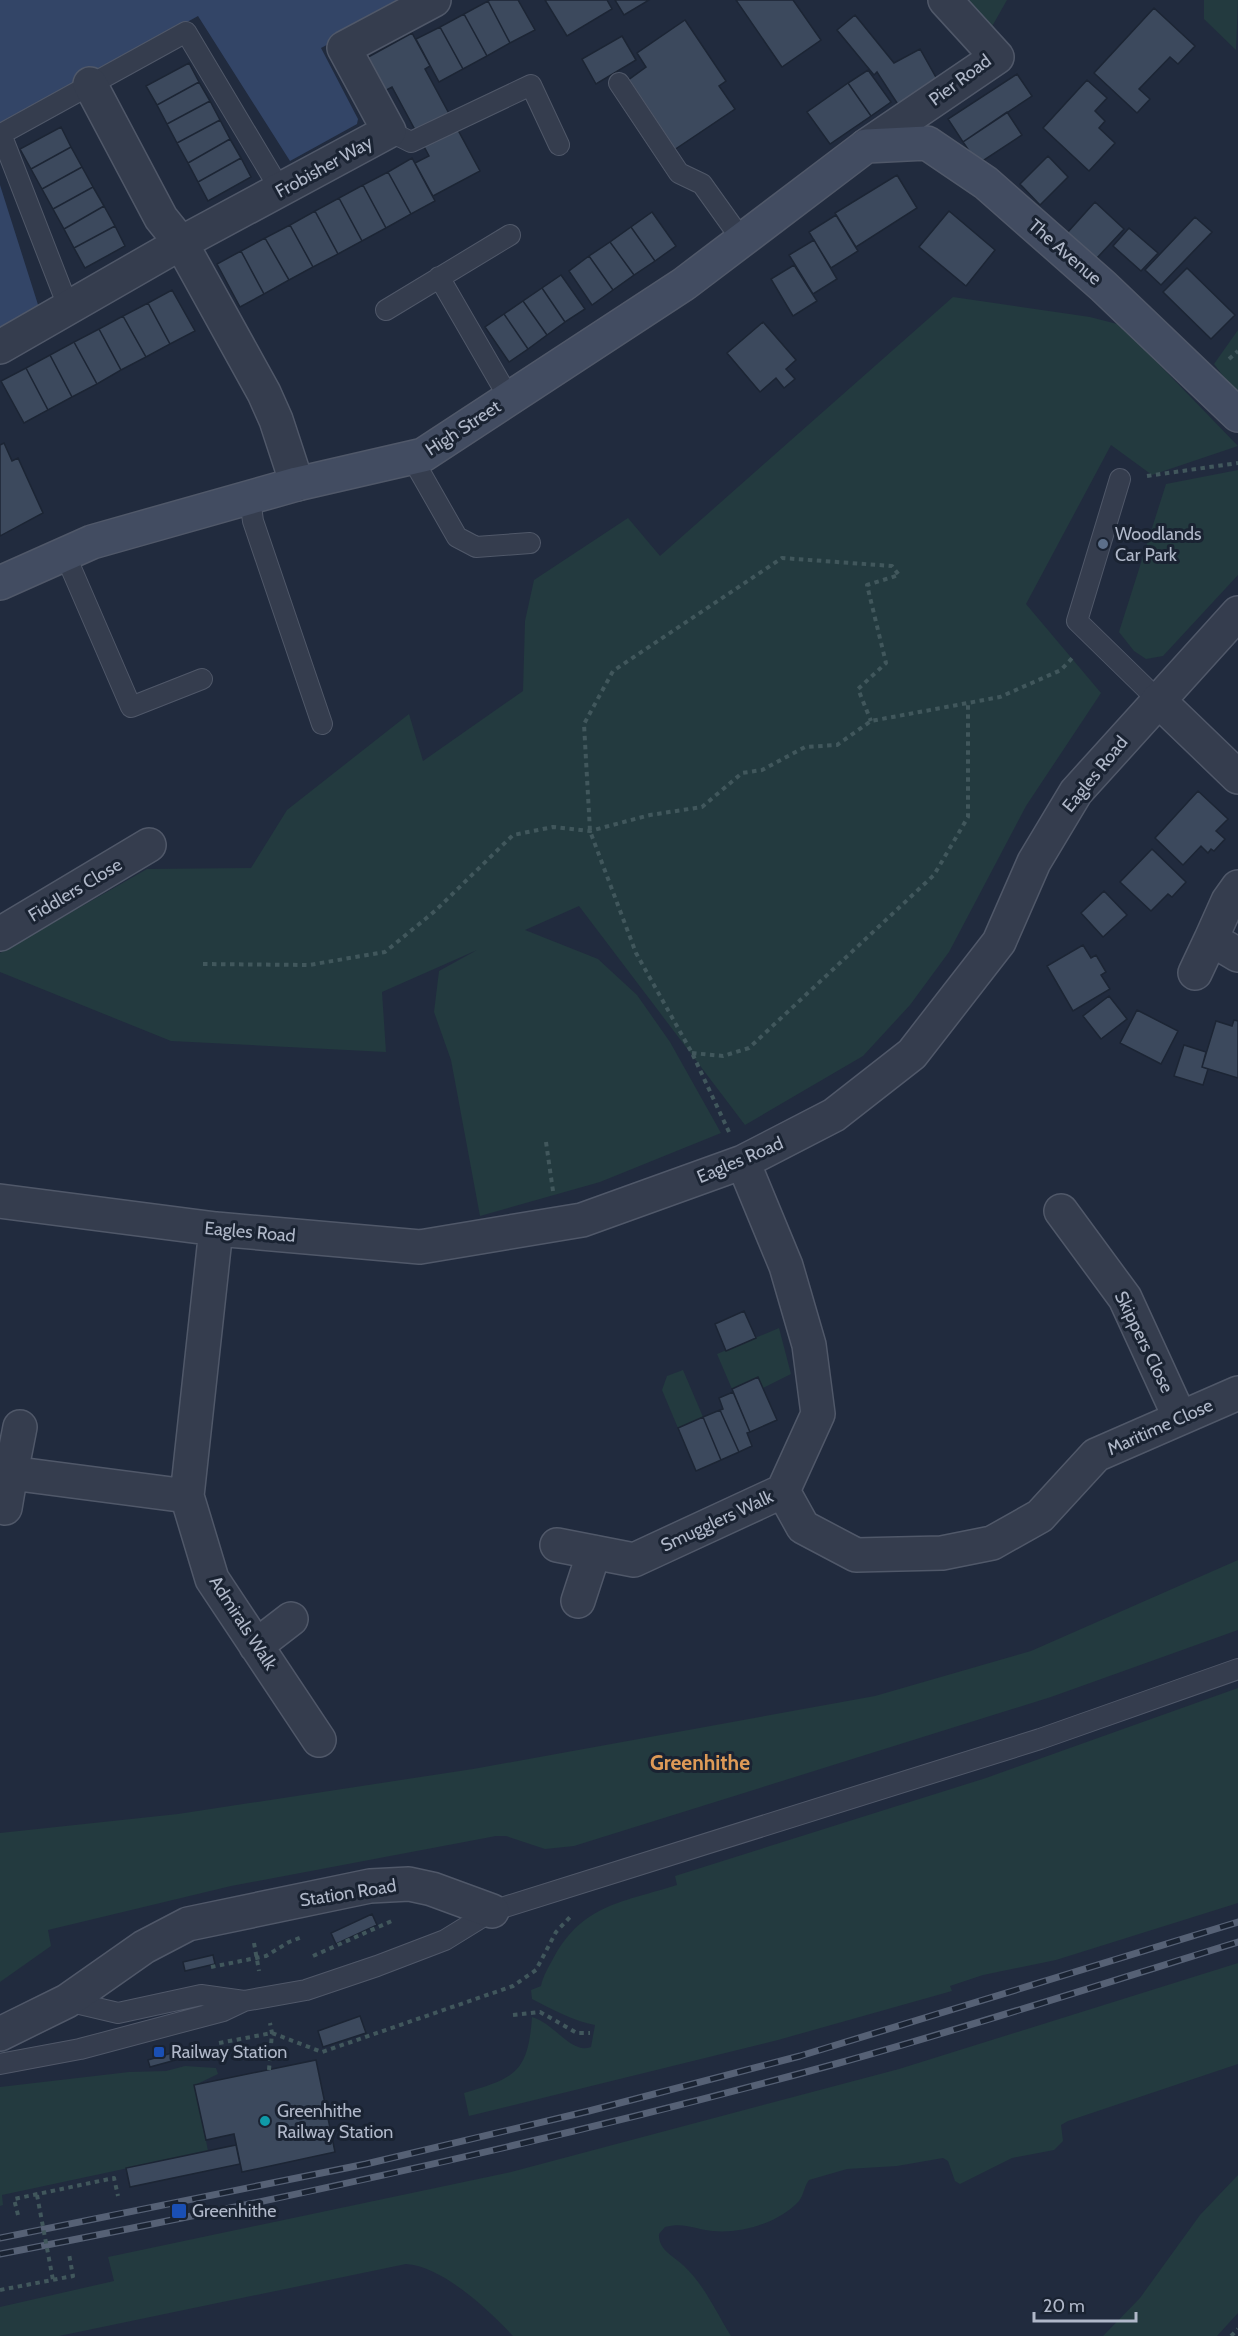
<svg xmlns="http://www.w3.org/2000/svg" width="1238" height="2336" viewBox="0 0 1238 2336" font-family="Cabin,sans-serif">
  <rect width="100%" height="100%" fill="#212b3e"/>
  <path fill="#233a3f" d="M961 0H1007L990 30Z
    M1204 0H1238L1236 50 1204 19Z
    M953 297 1090 317 1121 325 1238 446 1152 475 1111 445 1026 604 1101 693 1026 806 949 952 910 1005 863 1056 745 1125 579 906 525 930 598 959 637 995 670 1042 721 1133 600 1182 480 1216 451 1060 434 1012 439 971 477 950 382 992 386 1052 171 1041 0 972V953L147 869 251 868 287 810 409 714 423 761 523 691 525 621 534 580 628 518 660 556Z
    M1238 330V396L1214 364Z
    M1238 470V575L1163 656 1146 659 1134 651 1119 632 1166 484Z
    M779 1328 791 1374 763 1388 758 1377 732 1389 717 1354Z
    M683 1370 703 1417 678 1428 662 1390 667 1376Z
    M1238 1560V1630L1051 1697 574 1846 545 1849 506 1836H496L231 1886 48 1930 51 1946 0 1982V1833L178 1814 473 1769 875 1696 1031 1651Z
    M1238 1688V1903L1056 1960 983 1975 950 1986 952 1991 778 2040 469 2116 464 2093C515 2078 528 2073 532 2017 554 2023 572 2055 591 2047L595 2025C574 2021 551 2009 532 1999L531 1990 541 1986C543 1976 549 1966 554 1957 583 1904 624 1902 677 1885L675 1876 986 1778Z
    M1238 1963V2064L1068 2121 1061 2125 1063 2141 1054 2150 1012 2158 960 2184 955 2181 948 2161 943 2158 897 2166 847 2169 809 2180C804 2186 804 2195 799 2201 779 2223 741 2234 712 2231 694 2229 684 2222 665 2227L659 2234C658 2250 674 2256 684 2266 705 2286 716 2312 731 2336H513C489 2310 442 2266 406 2264L59 2336H0V2307L114 2281 108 2257 511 2172 899 2069Z
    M185 2066 216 2068 218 2074 195 2085 208 2151 2 2195 3 2205 0 2206V2087L129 2072 166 2071Z
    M1238 2175V2313L1217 2336H1103L1140 2298 1200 2215Z"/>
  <path fill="#334567" d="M0 0H411L321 48 358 119 357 124 290 161 198 16 0 125Z
    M0 185 40 311 0 336Z"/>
  <path fill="#3c495d" stroke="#1c2534" stroke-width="1.5" d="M490 0H518L535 30 510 43 488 1Z
    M545 0H607L612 9 567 36Z
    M615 0H649L624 15Z
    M736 0H793L821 40 782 67Z
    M488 1 510 43 487 56 464 14Z
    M1154 8 1195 46 1178 64 1170 57 1139 89 1150 99 1137 113 1094 73Z
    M464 14 487 56 463 69 440 27Z
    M855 15 894 63 920 49 938 81 899 106 877 72 874 75 837 30Z
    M685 20 726 81 719 86 735 109 674 150 627 81 646 67 637 53Z
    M440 27 463 69 439 82 416 39Z
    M412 33 430 66 425 69 480 171 433 196 415 163 429 156 392 87 379 94 361 61Z
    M622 36 636 60 596 84 582 59Z
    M189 63 199 82 157 105 146 86Z
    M868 70 891 102 871 116 848 83Z
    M1017 74 1032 96 963 142 948 119Z
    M1087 80 1107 98 1095 111 1105 121 1099 128 1115 143 1089 171 1043 128Z
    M199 82 210 101 167 124 157 105Z
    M848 83 871 116 830 144 807 112Z
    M210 101 220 120 177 143 167 124Z
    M1007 112 1022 135 978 164 963 142Z
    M220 120 230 139 188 163 177 143Z
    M61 127 71 147 31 169 20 149Z
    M230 139 241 158 198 182 188 163Z
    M71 147 82 167 42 189 31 169Z
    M1048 156 1068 177 1040 205 1020 184Z
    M241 158 251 177 208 201 198 182Z
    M412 158 435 201 411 214 388 172Z
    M82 167 93 187 53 209 42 189Z
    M388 172 411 214 386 228 363 185Z
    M897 175 917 208 856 247 835 213Z
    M363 185 386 228 362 241 339 198Z
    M93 187 104 206 64 229 53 209Z
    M339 198 362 241 338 254 315 211Z
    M1095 202 1124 229 1096 259 1067 233Z
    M104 206 115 226 74 248 64 229Z
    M315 211 338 254 313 267 290 225Z
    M949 211 995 250 966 286 919 247Z
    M652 212 676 246 655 261 631 227Z
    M836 215 858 251 831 268 809 232Z
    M1195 217 1212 232 1161 285 1145 270Z
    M290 225 313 267 289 280 265 238Z
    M115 226 125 246 85 268 74 248Z
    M631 227 655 261 634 275 610 242Z
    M1129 228 1158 253 1141 271 1113 246Z
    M265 238 289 280 264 294 241 251Z
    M814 240 837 279 813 294 789 255Z
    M610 242 634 275 613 290 589 256Z
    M241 251 264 294 240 307 217 264Z
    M589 256 613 290 592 305 569 271Z
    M794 265 817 301 793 316 771 279Z
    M1187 268 1235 315 1211 339 1163 292Z
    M561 275 585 309 565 322 542 288Z
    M542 288 565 322 547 335 523 301Z
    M172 290 195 331 170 344 148 303Z
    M523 301 547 335 528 349 504 314Z
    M148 303 170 344 146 357 123 316Z
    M504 314 528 349 509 362 485 327Z
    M123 316 146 357 121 370 99 329Z
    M763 322 796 360 786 369 795 379 784 388 776 378 760 392 727 353Z
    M99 329 121 370 97 384 74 342Z
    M74 342 97 384 72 397 50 355Z
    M50 355 72 397 48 410 26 368Z
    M26 368 48 410 24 423 1 381Z
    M4 443 12 461 18 458 43 513 0 536V445Z
    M1198 791 1228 819 1216 831 1225 839 1214 851 1211 849 1208 853 1201 846 1183 865 1155 838Z
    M1152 849 1186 882 1172 897 1168 894 1151 911 1120 882Z
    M1104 891 1127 915 1103 937 1081 913Z
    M1083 945 1091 958 1096 955 1106 972 1101 975 1110 989 1073 1011 1047 966Z
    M1109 996 1127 1019 1101 1039 1083 1016Z
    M1137 1010 1178 1031 1161 1064 1120 1043Z
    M1234 1020 1238 1021V1078L1202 1067 1216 1021 1232 1026Z
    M1184 1045 1206 1052 1202 1067 1208 1069 1203 1085 1174 1076Z
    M744 1311 756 1338 726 1351 715 1324Z
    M758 1377 777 1420 750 1432 732 1389Z
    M733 1392 750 1432 747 1433 752 1446 739 1452 720 1410 723 1409 719 1398Z
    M720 1410 739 1452 721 1460 703 1417Z
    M703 1417 721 1460 696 1471 678 1428Z
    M372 1914 377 1925 336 1944 331 1933Z
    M213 1955 215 1964 185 1971 183 1962Z
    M360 2016 366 2033 323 2047 318 2031Z
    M192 2047 194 2055 150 2067 148 2060Z
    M316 2060 335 2152 242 2172 234 2134 206 2140 194 2085Z
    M236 2145 240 2164 130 2187 126 2168Z"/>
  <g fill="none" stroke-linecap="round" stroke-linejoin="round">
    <g stroke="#505869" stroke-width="22">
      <path id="lane" d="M619 83 679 173 702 184 742 240
        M389 131 411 142 531 85 559 145
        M439 277 509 398
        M69 309 1 134 186 32 281 191
        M386 310 510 235
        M412 458 457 537 476 547 530 543
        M1120 479 1077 621 1158 700
        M250 499 253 521 322 724
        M64 552 131 707 202 679
        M67 2001 118 2013 201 1995 244 2001
        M0 2064 80 2049 223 2011 244 2001 306 1990 377 1966 445 1940 492 1911 1040 1739 1238 1669"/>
    </g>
    <g stroke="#505869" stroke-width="36">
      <path id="street" d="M90 84 161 218 181 243 264 393 276 420 297 484
        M866 146 997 57 945 0
        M0 347 181 243 389 131 344 48 434 0
        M1158 700 1238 777
        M1238 887 1228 901 1211 939 1238 955
        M0 934 149 845
        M1195 973 1211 939
        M0 1201 216 1229 420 1247 582 1220 743 1162 834 1115 912 1054 999 942 1034 862 1076 792 1238 613
        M1061 1211 1125 1298 1180 1418
        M216 1229 187 1496 212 1579 319 1740
        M20 1427 11 1473 187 1496
        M783 1491 803 1527 856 1555 942 1553 992 1543 1040 1516 1096 1455 1238 1393
        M5 1508 11 1473
        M557 1545 634 1560 783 1491 818 1414 809 1345 786 1266 743 1162
        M578 1601 594 1552
        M256 1646 291 1619
        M0 2034 67 2001 144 1947 188 1924 370 1886 409 1884 432 1889 492 1911"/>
    </g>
    <g stroke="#505869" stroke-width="36">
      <path id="secondary" d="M0 583 92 542 297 484 423 455 684 284 866 146 927 143 986 183 1103 286 1238 415"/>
    </g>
    <path stroke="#41575c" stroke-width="4" stroke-dasharray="4.5 4.5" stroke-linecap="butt" d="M1229 359 1238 351
      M1147 476 1238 463
      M203 964 309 965 385 952 435 911 513 835 553 827 590 831 650 815 702 807 742 773 762 770 805 747 837 745 871 721 1000 697 1061 670 1074 656
      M692 1053 723 1056 749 1048 934 875 968 817V703
      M729 1132 692 1053 636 953 590 831 584 724 613 671 782 558 892 566 899 575 867 585 886 663 858 689 871 721
      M546 1142 553 1191
      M254 1943 259 1971
      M313 1956 394 1920
      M211 1967 266 1956 289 1942 302 1937
      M513 2015 540 2012 577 2033H590
      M219 2043 272 2033 322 2052 513 1986 536 1970 556 1932 572 1915
      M269 2070 272 2033 270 2023
      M18 2215 14 2199 114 2178 118 2196
      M0 2290 73 2276 69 2254
      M1231 2336 1238 2329"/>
    <use href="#lane" stroke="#353d4e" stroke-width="20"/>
    <use href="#street" stroke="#353d4e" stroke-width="33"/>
    <use href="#secondary" stroke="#424c61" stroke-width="33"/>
    <g stroke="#566175" stroke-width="7">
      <path id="rail" d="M0 2238 366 2164 589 2111 800 2056 1238 1922
        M0 2254C282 2200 562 2139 839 2063 973 2026 1105 1983 1238 1942"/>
    </g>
    <use href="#rail" stroke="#1a2332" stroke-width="4.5" stroke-dasharray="14" stroke-linecap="butt"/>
    <path stroke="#41575c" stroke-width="4" stroke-dasharray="4.5 4.5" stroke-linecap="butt" d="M37 2195 53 2280"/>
  </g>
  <circle fill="#5c6f8a" stroke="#1a2332" stroke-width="2" cx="1103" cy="544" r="6"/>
  <g fill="#1a4fb4" stroke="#1a2332" stroke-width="2">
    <rect x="153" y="2046" width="12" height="12" rx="3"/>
    <rect x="171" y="2203" width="16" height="16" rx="3"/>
  </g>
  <circle fill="#0f9aa8" stroke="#1a2332" stroke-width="2" cx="265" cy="2121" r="6"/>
  <g text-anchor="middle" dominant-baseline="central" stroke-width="6" stroke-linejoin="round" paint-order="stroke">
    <g font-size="18" fill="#b0b8c9" stroke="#1a2332">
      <text transform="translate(960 80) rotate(-37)">Pier Road</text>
      <text transform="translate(324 167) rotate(-29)">Frobisher Way</text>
      <text transform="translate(1065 252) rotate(41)">The Avenue</text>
      <text transform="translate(463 428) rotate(-33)">High Street</text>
      <text transform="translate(1095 774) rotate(-51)">Eagles Road</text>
      <text transform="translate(75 890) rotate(-31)">Fiddlers Close</text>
      <text transform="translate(740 1160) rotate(-23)">Eagles Road</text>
      <text transform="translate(250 1232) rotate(5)">Eagles Road</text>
      <text transform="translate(1144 1342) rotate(64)">Skippers Close</text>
      <text transform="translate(1160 1427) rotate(-24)">Maritime Close</text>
      <text transform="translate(717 1521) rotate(-25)">Smugglers Walk</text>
      <text transform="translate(243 1623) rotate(57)">Admirals Walk</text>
      <text transform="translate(348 1893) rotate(-9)">Station Road</text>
    </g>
    <g font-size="18" fill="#b0b8c9" stroke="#1a2332" text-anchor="start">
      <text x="1115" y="534">Woodlands<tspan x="1115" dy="21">Car Park</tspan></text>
      <text x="171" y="2052">Railway Station</text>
      <text x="277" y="2111">Greenhithe<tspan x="277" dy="21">Railway Station</tspan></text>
      <text x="192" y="2211">Greenhithe</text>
    </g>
    <g font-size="21" font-weight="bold" fill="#de9a57" stroke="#1a2332">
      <text x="700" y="1762">Greenhithe</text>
    </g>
  </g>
  <path d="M1034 2312v9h102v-9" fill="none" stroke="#b0b8c9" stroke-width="3"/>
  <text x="1043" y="2312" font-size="18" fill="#b0b8c9" stroke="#1a2332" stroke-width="4.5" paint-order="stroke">20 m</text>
</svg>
